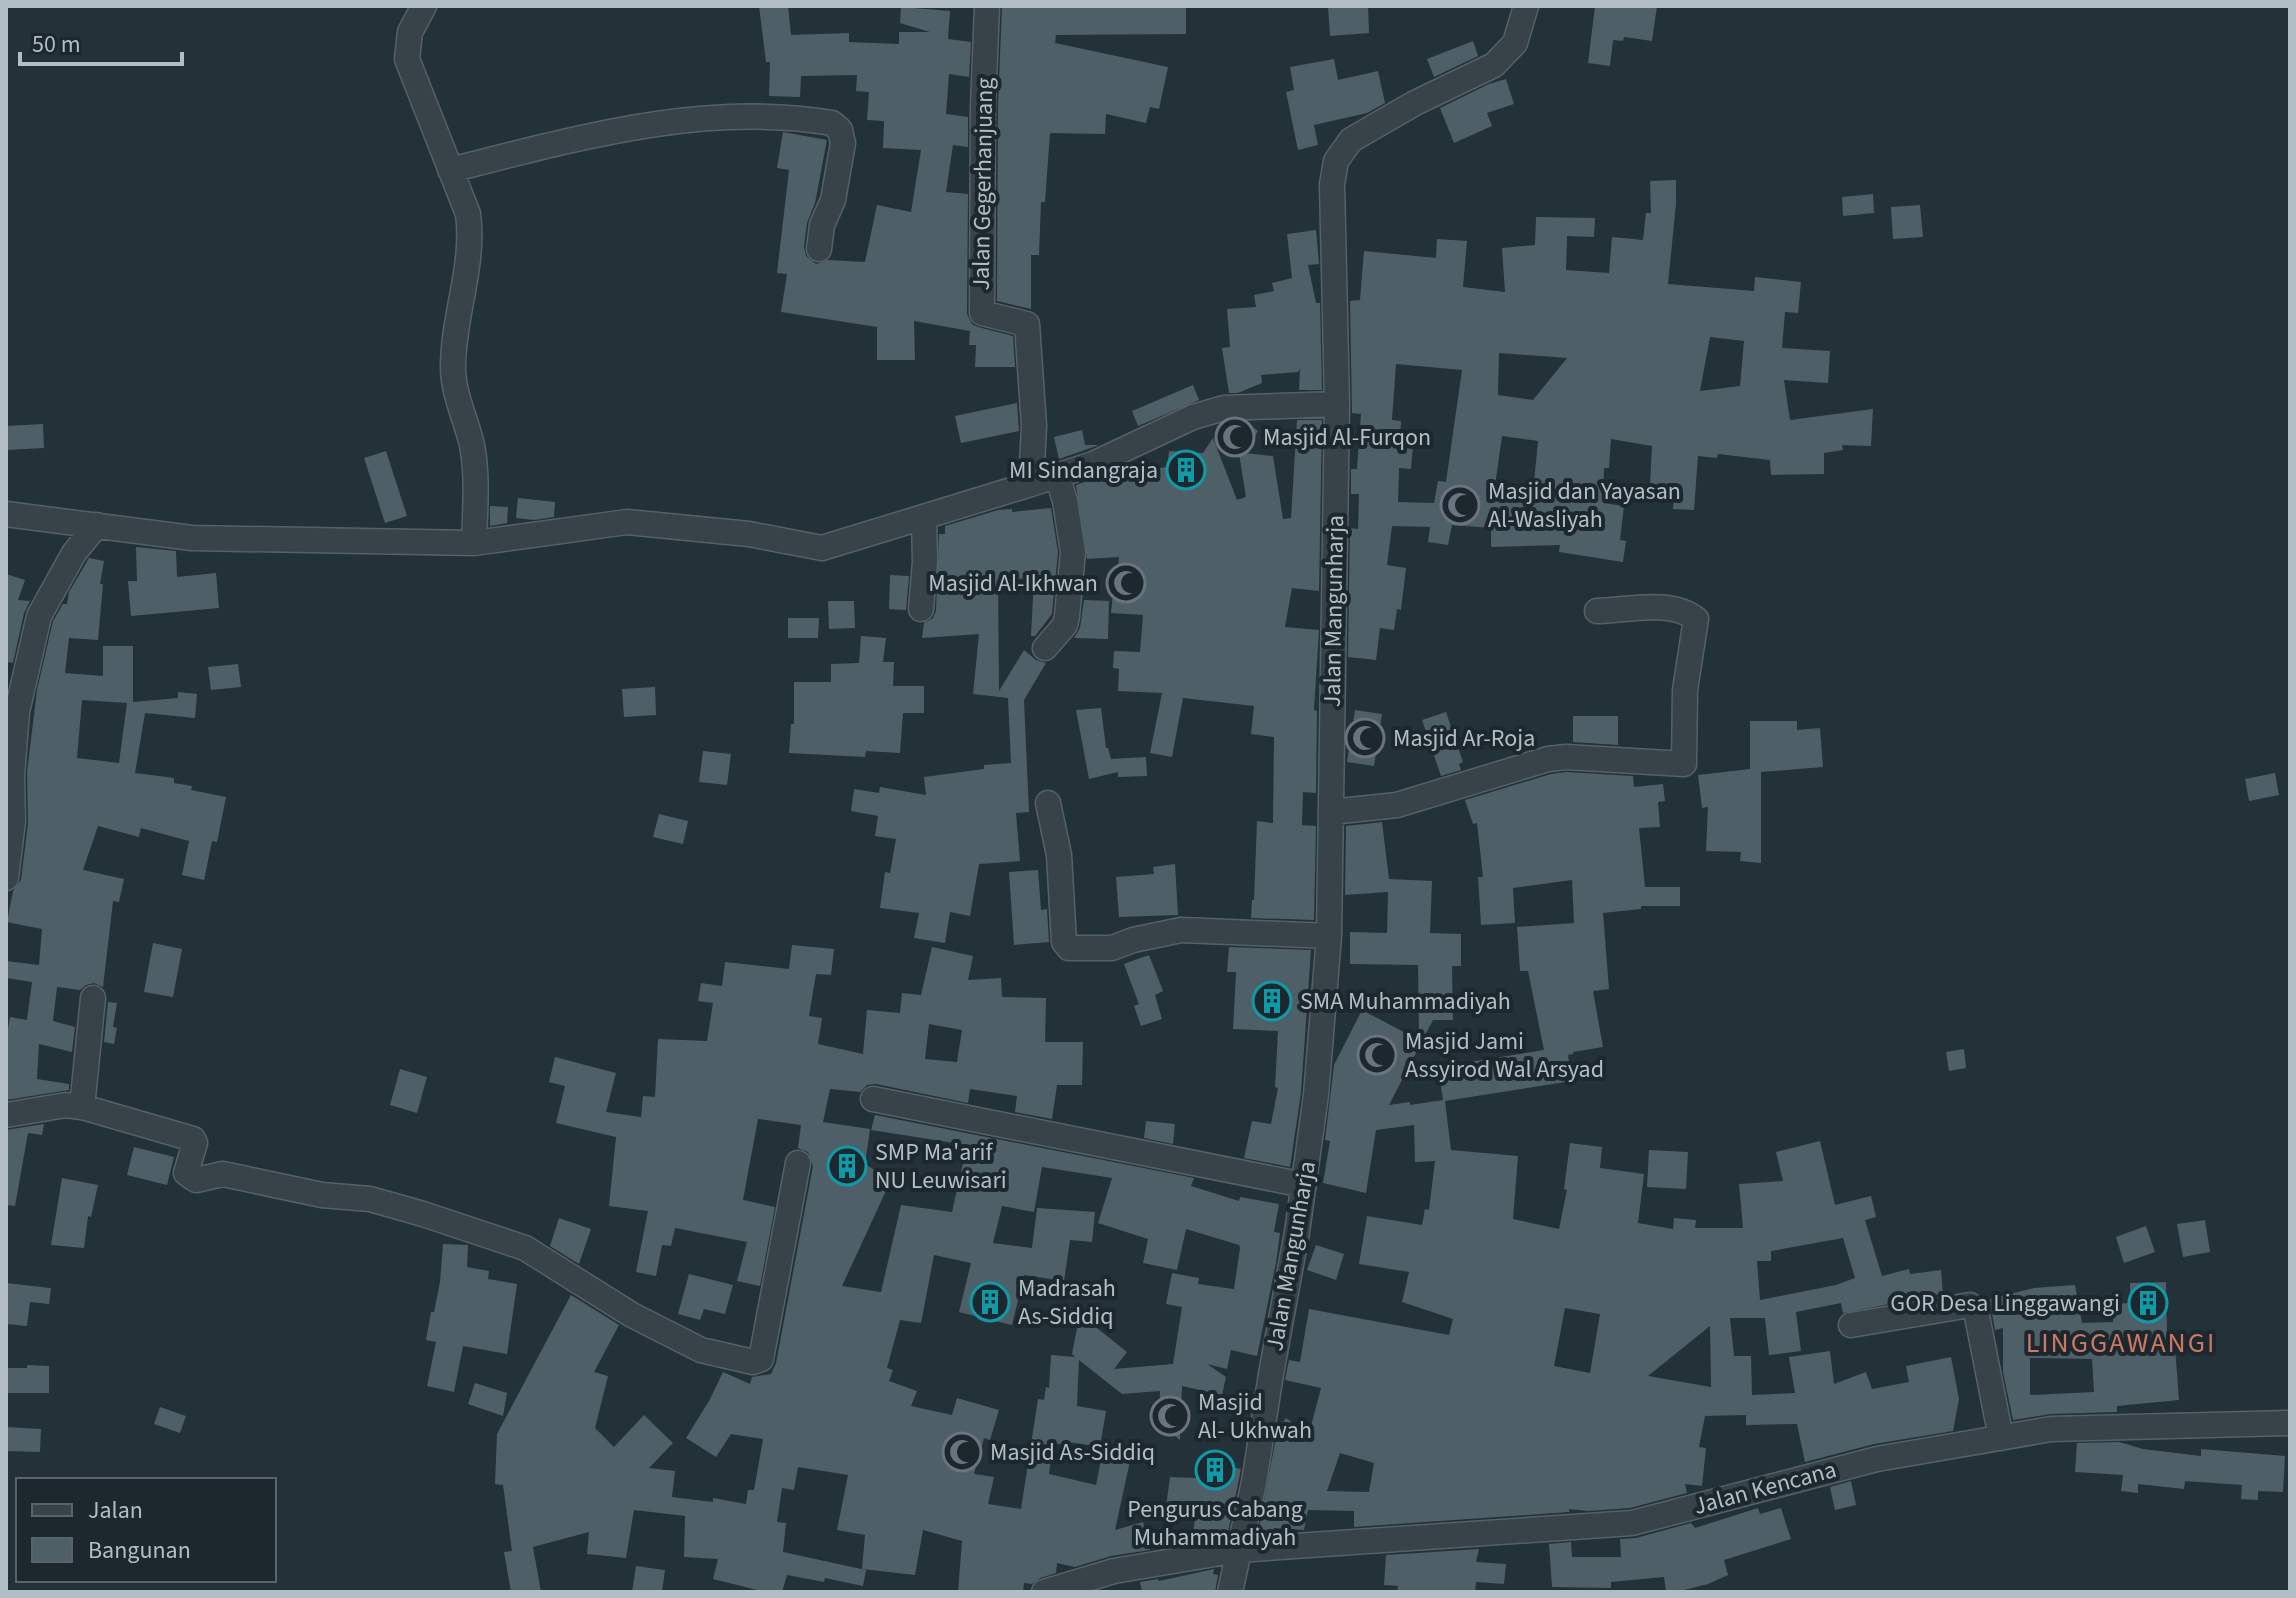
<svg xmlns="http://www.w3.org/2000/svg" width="2296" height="1598" viewBox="0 0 2296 1598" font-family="'Source Sans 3',sans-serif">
  <rect width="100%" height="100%" fill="#233238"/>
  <path fill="#4f5f67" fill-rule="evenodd" d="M759 6H788L791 35 849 33V42L899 44V32H930L900 23 901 7 950 11 948 39 971 42 969 77 949 74 946 114 968 117V147L953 145 946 192 968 194 967 314 972 324 978 327 1013 336 1015 367H975L976 345H969L970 331 914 321 915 360H877V327L781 312 787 274 777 273 789 170 777 168 783 132 827 140 815 203 807 223 804 247 806 256 816 264 828 260 865 262 877 205 911 212 921 150 883 148 884 121 867 120 869 92 856 91 857 75 801 76 800 97 769 96 770 62H766Z
    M1002 6H1186V34L1056 35 1055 43 1168 67 1159 109 1150 107 1146 123 1106 114 1105 134 1050 133 1045 202H1041L1039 255H1031V309L997 301 998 105Z
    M1328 6H1368L1369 33 1330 36Z
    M1595 6H1657L1652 41 1624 37 1623 41 1613 40 1610 66 1588 63Z
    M1473 41 1478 56 1434 77 1427 59Z
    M1334 59 1338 80 1378 71 1385 103 1367 113 1314 125 1318 145 1298 150 1286 92 1294 90 1290 67Z
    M1506 79 1514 104 1487 113 1492 126 1454 143 1440 108 1489 84Z
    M1676 180V204L1668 284 1754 291 1755 277 1801 282 1798 313 1785 312 1782 348 1830 351 1828 383 1784 380 1790 420 1873 409 1871 446 1842 445 1843 450 1824 453V474L1771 475 1770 460 1718 454 1717 458 1698 456 1694 510 1673 509 1675 487 1650 486 1652 446 1611 439 1609 468H1604L1603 503 1624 506 1620 540 1626 541 1623 562 1559 552 1560 545 1491 547V528L1452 525 1448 545 1428 542 1430 527 1392 526 1387 565 1406 568 1401 610 1397 609 1394 630 1380 628 1376 660 1348 657 1350 528 1358 529 1359 494H1351V469H1357L1361 414 1352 413 1350 301 1360 300 1364 251 1436 258 1437 239 1467 241 1463 287 1505 292 1502 248 1535 245 1536 217 1595 218 1594 237 1567 236 1566 270 1609 273 1612 237 1643 240 1646 213H1651L1650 181ZM1710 337 1744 341 1740 386 1700 391ZM1499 353 1567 358 1533 400 1498 395ZM1396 364 1462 370 1446 482 1438 481 1434 503 1398 502 1399 468 1411 469 1413 446 1400 444 1401 421 1392 420ZM1502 436 1538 441 1533 493H1494Z
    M1873 194 1874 213 1843 216 1842 197Z
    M1920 205 1923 237 1893 239 1891 207Z
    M1316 230 1319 264 1308 265 1316 303H1320L1322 390H1299L1300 369 1298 372 1261 375 1262 383 1238 393H1229L1222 348 1230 347 1227 309 1256 307 1254 295 1274 291 1272 283 1292 278 1287 234Z
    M1193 385 1199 400 1138 426 1132 411Z
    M1017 403 1019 431 961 443 955 416Z
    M1297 420H1322L1319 591 1292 588 1285 627 1319 630 1314 710 1317 711 1316 793 1303 792 1302 825 1316 826 1314 920 1251 918 1252 900H1254L1257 821 1273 823 1274 737 1251 734 1254 706 1183 698 1172 757 1150 753 1162 693 1118 691 1119 669 1113 668 1114 651 1140 652 1143 615 1111 613 1113 594 1116 595 1119 557 1087 559 1076 485 1102 476 1167 467 1169 451 1203 453 1213 438 1237 500 1246 497 1234 423 1245 422 1258 431 1244 453 1273 456 1283 519 1291 518Z
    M43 424 44 448 6 450V426Z
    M1082 430 1085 445H1099L1059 459 1054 437Z
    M386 451 407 516 385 523 364 458Z
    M518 498 555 502 554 517 534 520 516 518Z
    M490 506 508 507 507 523 490 526Z
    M1051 508 1058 552 1052 614 1035 636H1031L1034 578 998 580 999 691 1024 650 1036 660 1046 663 1024 700 1029 812 1016 813 1020 861 979 864 970 916 950 912 945 943 914 938 919 913 880 908 885 872 890 873 896 839 875 836 878 816 851 811 854 789 879 793 880 787 926 795 924 777 984 769V765L1011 763 1008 698 973 694 979 634 922 638 924 623 933 618 936 611 939 534H945V526L998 510 1012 509V512Z
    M136 547 176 551 177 577 216 573 219 608 131 616 128 581H137Z
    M89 558 104 561 100 584H103L98 640 69 638 65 673 103 676V646H133V702L178 698V692L197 694 195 718 145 713 135 773 174 778V783L192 786 191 790 226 797 217 842 212 841 204 880 182 875 189 841 141 828 139 837 98 826 83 870 124 879 119 902 113 901 103 987 94 983 86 985 80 990 57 987 53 1021 75 1027 72 1052 39 1044 37 1079 69 1084V1090L6 1100V1039L10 1017 27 1020 32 982 6 978V961L39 965 42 929 7 922 13 891 21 880 28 823 27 772 37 690 53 621 63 604H67L69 592ZM82 700 127 703 119 763 77 758Z
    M6 574 25 580 18 600 30 601 24 613 13 663 6 662Z
    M890 575 909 576 906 610 889 609Z
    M1084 600 1109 601 1108 639 1074 638 1080 628Z
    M828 601H854L855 628 829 629Z
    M788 618H819L818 638H788Z
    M861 636 886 638 883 662H894L893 686H924V713H903L900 753 866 751 865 757 789 753 791 724H794V682H831V664L859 663Z
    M238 664 241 687 211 690 208 667Z
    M655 687 656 715 624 717 622 689Z
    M1101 708 1106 748H1108L1111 759 1146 757 1147 776 1118 777V772L1089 779 1076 710Z
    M1355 710 1382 714 1374 766 1347 762Z
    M1446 712 1463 762 1459 764 1461 770 1441 776 1422 720Z
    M1573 716H1618V745L1573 742Z
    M1750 721H1797V730L1820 728 1823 767 1761 772V863L1740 861 1741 852 1706 851 1708 807 1702 808 1698 775 1750 769Z
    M703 751 731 754 727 785 699 782Z
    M1566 772 1633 776 1634 787 1663 784 1665 801 1658 802 1660 827 1639 828 1645 887H1680V906H1641V909L1603 913 1609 989 1593 991 1603 1047 1573 1052V1054L1568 1055 1572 1081 1445 1101 1451 1150 1518 1156 1513 1219 1559 1229 1567 1190 1564 1189 1570 1143 1602 1147 1600 1168 1644 1174 1638 1223 1673 1229 1674 1218 1696 1220 1695 1228H1743L1739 1184 1783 1181 1776 1152 1820 1141 1835 1205 1871 1196 1876 1217 1865 1220 1882 1276 1909 1269 1910 1274 1941 1270 1943 1294 1915 1297 1916 1299 1843 1313 1841 1303 1796 1312 1801 1351 1769 1355 1765 1318H1730L1734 1356H1751L1752 1395 1795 1393 1789 1357 1830 1351 1834 1384 1866 1372 1872 1389 1909 1382 1906 1366 1951 1357 1959 1399 1953 1431 1874 1444 1805 1462 1797 1424 1746 1425V1415L1705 1416 1699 1447 1706 1448 1702 1486 1685 1484 1687 1493 1630 1508 1588 1511 1569 1509V1512L1354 1527V1511L1308 1510 1304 1530 1274 1528 1273 1533H1258L1277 1432 1286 1418 1309 1434 1321 1388 1285 1380 1289 1360 1300 1362 1309 1309 1449 1335 1453 1319 1402 1302 1409 1272 1359 1264 1367 1216 1422 1225 1425 1209 1429 1210 1435 1161 1415 1162 1414 1125 1376 1130 1366 1193 1323 1183 1330 1141 1325 1140 1334 1065 1362 1010 1419 1040 1418 965 1350 964V932L1387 933 1388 892 1345 895 1346 826 1382 822 1389 879 1432 881 1430 933 1461 934V966H1452L1453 1020H1433L1389 1105 1410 1102V1105L1443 1100 1438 1067 1544 1050 1528 971H1520L1517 927 1574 923 1572 880 1513 888 1515 923 1481 925 1478 877H1483L1477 823 1473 824 1465 800 1551 774ZM1843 1238 1855 1278 1836 1285 1760 1300 1757 1261H1771V1251ZM1565 1308 1600 1314 1590 1373 1554 1366ZM1710 1326 1711 1387 1648 1376ZM1340 1453 1374 1463 1369 1492 1327 1491Z
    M2275 773 2279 795 2249 801 2245 779Z
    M659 814 688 821 683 844 653 837Z
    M1175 864 1178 915 1119 917 1116 877 1154 874 1153 867Z
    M1038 870 1041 910 1047 909 1049 942 1014 945 1009 872Z
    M153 943 182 949 173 997 144 992Z
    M792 945 834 949 831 975 816 974 809 1016 822 1018 818 1044 863 1054 867 1010 900 1013 902 993 921 995 932 947 973 956 968 980 1001 978 1002 997 1046 998 1045 1042H1083L1082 1085H1057L1052 1119 1015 1112 1017 1096 970 1089 968 1103 876 1084 867 1085 860 1092 830 1089 823 1122 870 1129 865 1164 891 1180 842 1286 881 1292 901 1205 952 1212 967 1145 871 1130 875 1115 1194 1178 1191 1186 1239 1201 1240 1197 1279 1204 1274 1232 1280 1233 1276 1263 1257 1356 1231 1350 1227 1369 1207 1364 1226 1377 1222 1395 1182 1386 1180 1440 1159 1423 1160 1391 1122 1394 1079 1360 1077 1406 1106 1411 1100 1447 1069 1442 1068 1445 1053 1443 1049 1474 1096 1485 1102 1455 1130 1461 1115 1530 1143 1522 1150 1550 1111 1556 1075 1567 1057 1563 1056 1573 1040 1578 1032 1584 1024 1583 1023 1592H958L962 1541 923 1530 915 1575 862 1569 865 1535 837 1530 848 1475 798 1467 794 1490 782 1488 777 1522 786 1523 783 1552 866 1570 863 1586 825 1578 824 1582 787 1575 782 1592H765L713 1579 718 1559 684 1557 685 1516 634 1510 626 1558 587 1554 589 1532 533 1547 541 1592H511L504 1552 512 1551 503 1485 495 1484 497 1434 571 1295 619 1325 594 1372 608 1376 595 1428 614 1447 644 1415 673 1443 649 1468 675 1471 672 1497 713 1502V1498L746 1504 748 1490H754L763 1439 731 1434 716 1457 686 1438 709 1401 723 1372 750 1384 752 1377 771 1374 776 1363 813 1166 808 1152 798 1148 801 1125 758 1119 743 1200 775 1207 760 1286 737 1281 747 1242 675 1228 671 1246 662 1245 656 1276 636 1272 648 1211 609 1206 616 1137 556 1123 565 1086 549 1082 555 1057 616 1073 606 1112 641 1117 643 1096 655 1097 658 1039 707 1041 713 1003 698 1001 701 983 722 986 725 962 789 969ZM929 1024 962 1030 957 1062 925 1059ZM1042 1167 1112 1178 1098 1223 1148 1239 1143 1263 1177 1270 1186 1229 1239 1245 1240 1248 1234 1289 1198 1284 1199 1278 1172 1273 1166 1304 1182 1307 1173 1364 1114 1369 1127 1352 1097 1328 1100 1316 1080 1313 1072 1354 1075 1357 1051 1355 1049 1388 1046 1387 1044 1400 1038 1399 1021 1509 988 1504 994 1477 974 1474 984 1438 990 1440 999 1410 957 1398 952 1415 911 1406 917 1391 889 1381 893 1370 887 1368 900 1320 921 1323 934 1255 971 1263 959 1312 1012 1325 1024 1275 1064 1281 1070 1240 1092 1242 1095 1212 1037 1208 1032 1248 993 1243 1002 1206 1034 1212Z
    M1229 947 1311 950 1301 1093 1290 1167 1244 1158 1252 1121 1271 1124 1278 1088 1275 1087 1278 1031 1233 1029 1236 972H1227Z
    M1149 955 1163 991 1155 995 1162 1019 1141 1026 1134 1006 1139 1004 1124 964Z
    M108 1002 117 1003 113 1027 117 1028 114 1044 104 1042Z
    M1964 1049 1966 1068 1949 1071 1946 1052Z
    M400 1069 427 1077 417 1113 390 1105Z
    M1146 1121 1175 1124 1173 1144 1144 1138Z
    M44 1124 42 1135 28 1133 15 1206 6 1205V1130Z
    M134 1147 174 1157 167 1185 127 1175Z
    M1649 1150 1688 1152 1686 1189 1647 1187Z
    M62 1178 98 1185 91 1217 88 1216 84 1248 51 1245Z
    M559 1218 591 1229 579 1264 550 1246Z
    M2205 1220 2210 1252 2183 1257 2177 1224Z
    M2146 1226 2155 1252 2124 1263 2116 1237Z
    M443 1244 468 1245 467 1267 489 1271 488 1279 517 1284 507 1354 463 1346 454 1392 427 1386 436 1342 426 1340 431 1312H434L440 1282Z
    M1316 1245 1344 1254 1336 1280 1307 1270Z
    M689 1274 733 1285 725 1314 704 1309 700 1320 678 1314Z
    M2166 1282 2167 1334H2174L2179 1400 2117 1406V1412L2051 1414 2013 1420 2003 1372V1328L1995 1330 1991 1308 1986 1300 2034 1288 2075 1285 2082 1323 2113 1322V1304L2130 1303V1283ZM2030 1358 2092 1359 2094 1392 2030 1395Z
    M6 1283 51 1288 49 1304 30 1302 27 1326 6 1324Z
    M27 1365 49 1366V1393H6V1368H27Z
    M475 1383 507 1393 503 1416 468 1404Z
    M160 1407 186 1416 180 1433 154 1424Z
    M6 1427 41 1429 40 1452 6 1451Z
    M2119 1442 2143 1449 2201 1456V1449L2285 1456 2283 1492 2258 1491V1500L2241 1499 2242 1485 2185 1481 2184 1489 2138 1484V1493L2121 1491 2123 1475 2075 1472 2077 1443Z
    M1200 1460 1241 1469 1227 1537 1192 1543 1195 1518 1165 1514 1170 1477 1197 1478Z
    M1851 1481 1856 1505 1835 1510 1830 1487Z
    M1758 1508 1760 1514 1781 1508 1791 1539 1724 1560 1728 1575 1708 1584 1676 1592H1666L1664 1577 1611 1582V1588L1552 1587 1549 1544 1571 1542 1572 1557H1621L1620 1539 1636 1538 1691 1523 1695 1528Z
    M1479 1549 1476 1562 1506 1564 1504 1584 1476 1582 1475 1592H1397L1398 1586 1384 1585 1386 1555Z
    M636 1566 665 1570 662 1592H632Z
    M1214 1569 1213 1574 1218 1575 1215 1592H1142L1140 1582 1158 1579 1159 1581Z"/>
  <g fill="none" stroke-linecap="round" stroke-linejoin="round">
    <g stroke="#556167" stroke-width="27">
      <path id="minor" d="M424 6 410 32 407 59 468 214C475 265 453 316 453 367 453 394 466 419 472 445 478 476 475 511 474 543
        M987 6 983 105 982 313 1027 324 1034 426 1031 484 1093 464 1193 417 1224 408 1337 404
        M450 170C574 139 704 101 832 123L840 130 843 143 833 200 822 225 819 249
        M6 514 192 538 474 543 627 522 749 534 822 548 1031 484
        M921 609 925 562 924 518
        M1045 648 1065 625 1067 616 1073 552 1065 501 1057 475
        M1048 803 1059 855 1064 942 1069 948H1112L1133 940 1181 930 1329 936
        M1331 812 1397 805 1548 759 1566 757 1684 764 1685 690 1696 619C1671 599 1628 610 1597 611
        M6 878 13 821 12 776 17 712 39 616 74 553 97 525
        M873 1099 1304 1185
        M82 1107 93 998
        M6 1115 66 1105 86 1108 193 1139 195 1143 186 1173 196 1180 223 1174 322 1195 370 1199 423 1214 525 1248 632 1315 701 1350 753 1362 761 1359 798 1163
        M1851 1325 1970 1305 1976 1311 2001 1438
        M1044 1592 1114 1571 1238 1550 1632 1523 1877 1459 2051 1429 2290 1423
        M1230 1592 1254 1482 1271 1374 1297 1232 1316 1095 1329 936 1337 404 1332 184 1336 161 1351 140 1415 103 1494 65 1515 43 1526 6"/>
    </g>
    <use href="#minor" stroke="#374349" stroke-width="24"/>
  </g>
  <defs>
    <g id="mosque-ring" transform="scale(2)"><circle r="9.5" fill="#1c282d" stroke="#6b7280" stroke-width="1.5"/><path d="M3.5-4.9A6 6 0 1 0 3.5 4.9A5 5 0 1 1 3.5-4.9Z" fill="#6b7280"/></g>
    <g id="building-ring" transform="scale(2)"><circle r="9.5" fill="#1c282d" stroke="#0f9aa8" stroke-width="1.5"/><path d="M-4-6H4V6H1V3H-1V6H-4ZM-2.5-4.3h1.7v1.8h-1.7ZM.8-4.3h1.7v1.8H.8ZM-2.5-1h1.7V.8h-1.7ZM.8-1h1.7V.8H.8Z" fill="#0f9aa8"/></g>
  </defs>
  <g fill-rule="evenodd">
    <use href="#mosque-ring" x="1235" y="437"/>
    <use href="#building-ring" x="1186" y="470"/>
    <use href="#mosque-ring" x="1460" y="505"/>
    <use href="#mosque-ring" x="1126" y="583"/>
    <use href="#mosque-ring" x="1365" y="738"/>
    <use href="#building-ring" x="1272" y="1001"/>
    <use href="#mosque-ring" x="1377" y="1055"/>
    <use href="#building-ring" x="847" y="1166"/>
    <use href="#building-ring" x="990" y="1302"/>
    <use href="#building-ring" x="2148" y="1303"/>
    <use href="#mosque-ring" x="1170" y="1416"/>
    <use href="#mosque-ring" x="962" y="1452"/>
    <use href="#building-ring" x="1215" y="1470"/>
  </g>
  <g text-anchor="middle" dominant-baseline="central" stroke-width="8" stroke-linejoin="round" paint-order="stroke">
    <g font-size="24" fill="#b2bec5" stroke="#1c282d">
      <text transform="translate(983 184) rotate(-89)">Jalan Gegerhanjuang</text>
      <text transform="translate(1334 611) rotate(-89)">Jalan Mangunharja</text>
      <text transform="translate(1291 1256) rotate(-80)">Jalan Mangunharja</text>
      <text transform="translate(1765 1488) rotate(-15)">Jalan Kencana</text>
    </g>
    <g font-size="24" fill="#b2bec5" stroke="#1c282d" text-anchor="start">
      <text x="1263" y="437">Masjid Al-Furqon</text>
      <text x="1158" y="470" text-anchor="end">MI Sindangraja</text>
      <text x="1488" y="491">Masjid dan Yayasan<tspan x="1488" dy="28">Al-Wasliyah</tspan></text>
      <text x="1098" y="583" text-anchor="end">Masjid Al-Ikhwan</text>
      <text x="1393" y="738">Masjid Ar-Roja</text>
      <text x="1300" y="1001">SMA Muhammadiyah</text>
      <text x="1405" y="1041">Masjid Jami<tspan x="1405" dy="28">Assyirod Wal Arsyad</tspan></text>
      <text x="875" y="1152">SMP Ma'arif<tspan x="875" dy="28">NU Leuwisari</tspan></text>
      <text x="1018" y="1288">Madrasah<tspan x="1018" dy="28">As-Siddiq</tspan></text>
      <text x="2120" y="1303" text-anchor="end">GOR Desa Linggawangi</text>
      <text x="1198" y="1402">Masjid<tspan x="1198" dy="28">Al- Ukhwah</tspan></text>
      <text x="990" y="1452">Masjid As-Siddiq</text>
      <text x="1215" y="1509" text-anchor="middle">Pengurus Cabang<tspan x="1215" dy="28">Muhammadiyah</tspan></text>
    </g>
    <g font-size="28" letter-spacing="2" fill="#cb7866" stroke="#1c282d">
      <text x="2121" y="1343">LINGGAWANGI</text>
    </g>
  </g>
  <rect width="2296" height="1598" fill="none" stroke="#b2bec5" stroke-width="16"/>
  <rect x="16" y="1478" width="260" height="104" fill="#1c282d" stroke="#58646a" stroke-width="2"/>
  <rect x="32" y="1504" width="40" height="12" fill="#374349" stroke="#58646a" stroke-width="2"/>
  <text x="88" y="1518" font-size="24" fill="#b2bec5">Jalan</text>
  <rect x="32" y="1538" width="40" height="24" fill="#4f5f67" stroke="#58646a" stroke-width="2"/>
  <text x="88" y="1558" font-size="24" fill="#b2bec5">Bangunan</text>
  <path d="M20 52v12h162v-12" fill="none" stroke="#b2bec5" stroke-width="4"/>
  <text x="32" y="52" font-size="24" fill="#b2bec5" stroke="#1c282d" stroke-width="6" paint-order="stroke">50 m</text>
</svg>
